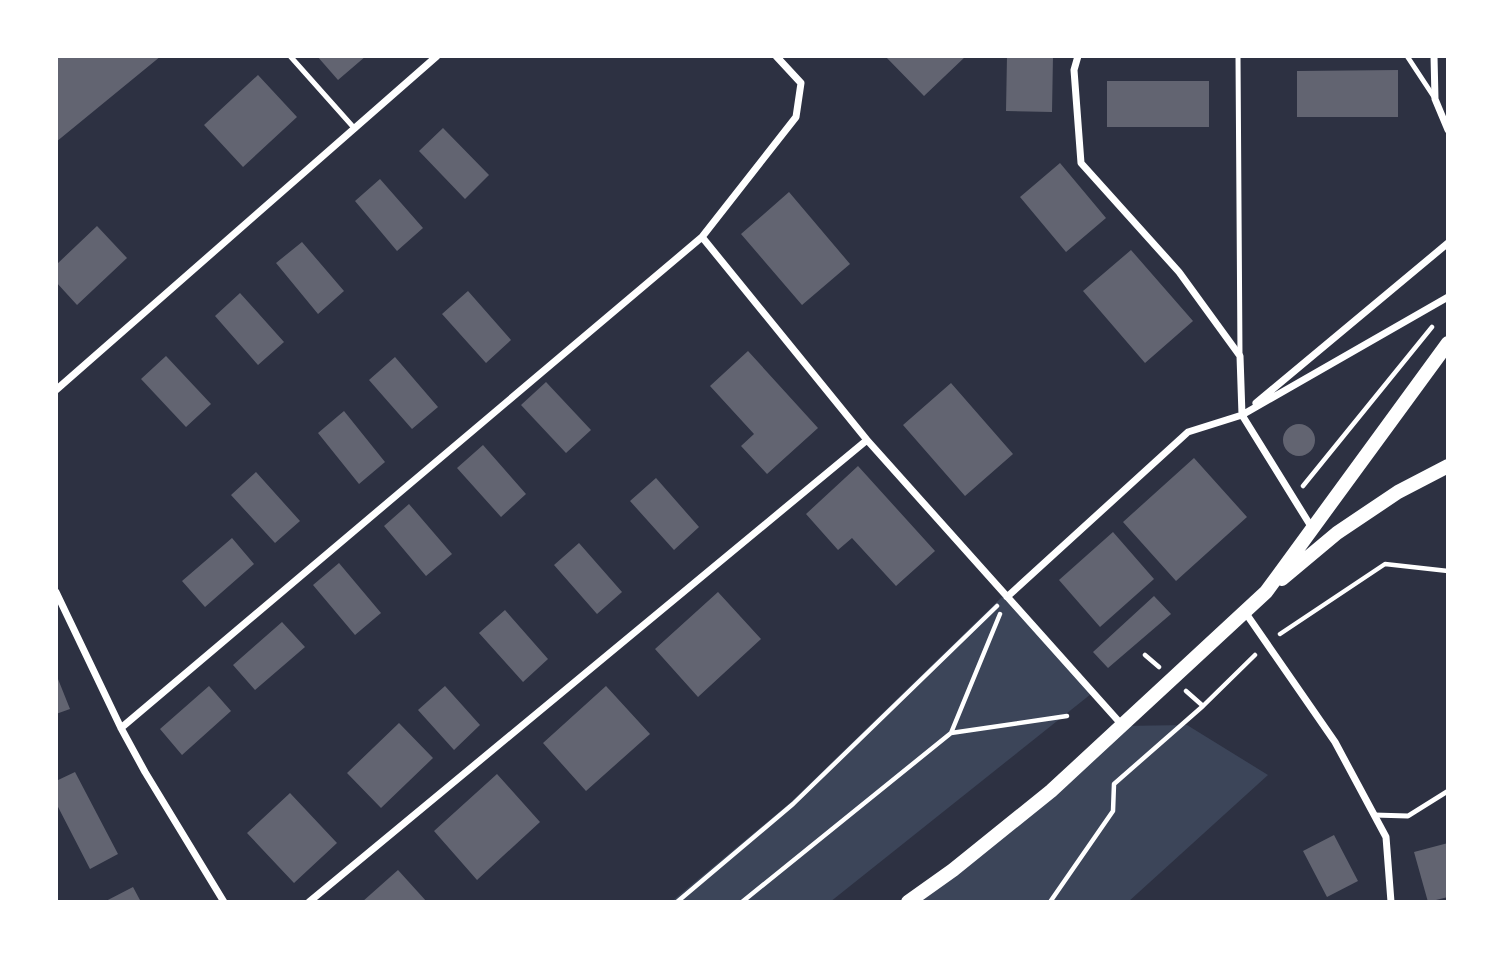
<svg xmlns="http://www.w3.org/2000/svg" width="1504" height="958" viewBox="0 0 1504 958" font-family="Rubik,sans-serif">
  <rect width="100%" height="100%" fill="#2d3142"/>
  <path fill="#3c4559" d="M1003 596 1091 694 830 902H671L791 802Z
    M1187 725 1268 775 1128 902H908L1122 726Z"/>
  <path fill="#626471" d="M59 56H161L56 142V59Z
    M317 56H366L338 80Z
    M885 56H966L924 96Z
    M1007 56H1053L1052 112 1006 111Z
    M1398 70V117H1297V71Z
    M258 75 297 117 243 167 204 125Z
    M1107 81H1209V127H1107Z
    M443 128 489 175 465 199 419 151Z
    M1060 163 1106 218 1066 252 1020 197Z
    M380 179 423 228 397 251 355 201Z
    M789 192 850 264 802 305 741 234Z
    M97 226 127 258 77 305 56 282V265Z
    M302 242 344 291 318 314 276 263Z
    M1131 250 1193 321 1145 363 1083 291Z
    M468 291 511 340 486 363 442 314Z
    M240 293 284 342 258 365 215 316Z
    M748 351 818 428 767 474 741 446 754 434 710 386Z
    M166 356 211 404 186 427 141 379Z
    M395 357 438 407 412 429 369 380Z
    M546 382 591 430 566 453 521 405Z
    M951 383 1013 454 965 496 903 425Z
    M344 411 385 462 359 484 318 433Z
    M1283 440a16 16 0 1 1 32 0a16 16 0 1 1-32 0Z
    M483 445 526 494 501 517 457 468Z
    M1194 458 1247 517 1176 581 1123 522Z
    M858 466 935 551 896 586 852 538 838 550 806 514Z
    M256 472 300 521 275 543 231 495Z
    M656 478 699 527 674 550 630 501Z
    M409 504 452 554 426 576 384 526Z
    M1113 532 1154 579 1100 627 1059 580Z
    M232 538 254 564 205 607 182 581Z
    M579 543 622 592 597 614 554 565Z
    M339 563 381 613 355 635 313 585Z
    M718 592 761 639 698 697 655 649Z
    M1154 596 1171 614 1108 668 1093 652Z
    M505 610 548 659 523 682 479 633Z
    M282 622 305 647 255 690 233 665Z
    M56 674 70 709 56 714Z
    M209 686 231 711 182 755 160 729Z
    M445 686 480 725 454 750 418 710Z
    M606 686 650 734 586 791 543 743Z
    M399 723 433 758 381 808 347 773Z
    M75 772 118 854 90 869 56 803V781Z
    M497 774 540 822 477 880 434 831Z
    M290 793 337 843 294 883 247 833Z
    M1334 835 1358 881 1327 897 1303 851Z
    M1448 843V897L1428 902 1414 852Z
    M398 870 427 902H362Z
    M133 887 141 902H104Z"/>
  <g fill="none" stroke-linecap="round" stroke-linejoin="round">
    <path stroke="#fff" stroke-width="4.5" d="M1303 486 1432 327
      M1280 634 1385 564 1448 571
      M1145 655 1159 667
      M1203 706 1255 655
      M951 733 1000 614
      M677 902 793 804 997 606
      M742 902 951 733 1067 716
      M1050 902 1113 811 1114 784 1203 706 1186 691"/>
    <path stroke="#fff" stroke-width="5" d="M290 56 355 129
      M1238 56 1240 356
      M1407 56 1434 97
      M1374 815 1408 816 1448 791"/>
    <path stroke="#fff" stroke-width="7" d="M776 56 801 83 796 117 702 237 867 440 1122 725
      M1078 56 1074 70 1081 163 1179 272 1240 356 1242 415 1312 528
      M1434 56 1435 99 1448 130
      M56 390 437 56
      M1256 403 1448 243
      M56 592 121 728 145 772 224 902
      M1007 597 1188 432 1242 415 1448 297
      M1245 612 1335 742 1386 837 1391 902
      M121 728 702 237
      M309 902 867 440"/>
    <path stroke="#fff" stroke-width="14" d="M1282 579 1337 533 1398 492 1448 466
      M908 902 953 870 1051 791 1266 592 1448 343"/>
  </g>
  <rect width="1504" height="958" fill="none" stroke="#ffffff" stroke-width="116"/>
</svg>
